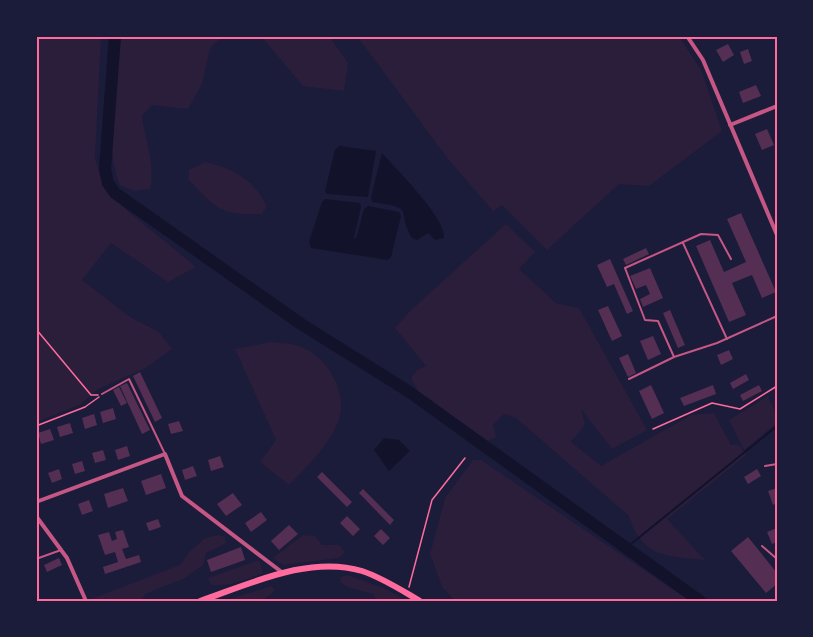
<svg xmlns="http://www.w3.org/2000/svg" width="813" height="637" viewBox="0 0 813 637" font-family="'Roboto Condensed',sans-serif">
  <rect width="100%" height="100%" fill="#1b1b3a"/>
  <path fill="#2a1e3b" d="M36 36H101L95 157 103 186 124 208 196 267 168 282 111 243 82 280 130 317 159 332 172 349 144 369 98 389 81 404 36 422Z
    M121 36H223L210 48 202 84 188 109 152 105 142 116C145 141 156 165 150 189L135 191 120 185C103 147 117 78 121 36Z
    M261 36H329L348 63 344 91 303 86Z
    M357 36H679L702 72 722 131 649 186 619 184 547 250 502 205 493 211 448 159Z
    M205 162C233 168 254 180 267 206L262 214C221 216 215 208 188 179L189 170Z
    M506 224 535 252 519 269 556 303 579 308 647 430 612 449 581 409 585 425 571 442 601 466 691 415 714 413 731 445H739L746 455 667 519 705 560C668 556 641 558 629 516L516 418 504 414 493 425 496 437 484 442 419 393 411 378 417 370 426 366 395 328 411 310Z
    M271 342C280 343 290 343 298 346 323 353 344 385 341 411 337 438 307 467 289 485L260 462 276 440 235 349Z
    M768 396 777 416V423L744 450 729 420Z
    M473 460H481L690 601H455L442 587 430 554 445 498Z
    M218 535 225 537 226 543 206 553 203 565 183 579 145 594 141 601H92L91 599 180 565 189 552 205 538Z
    M303 535 315 536 322 545H339L345 552 339 558 283 565 273 558Z
    M259 560 263 573C248 579 228 587 211 585L208 578Z
    M347 575 384 588 407 601H377L373 594 348 587 340 582 341 577Z
    M271 586 275 590C264 606 242 601 224 601Z"/>
  <path fill="#12122b" d="M339 146 376 151 368 197 327 194 325 191 335 150Z
    M382 153C397 170 446 218 444 238L435 240 428 233 417 240 412 238C395 208 418 209 372 202L371 197Z
    M325 199 360 203 361 207 354 238 356 239 364 209 368 206 399 212 401 216 391 257 388 260 311 248 309 242 322 202Z
    M384 438 399 440 410 451 389 471 374 450Z"/>
  <g fill="none" stroke-linecap="round" stroke-linejoin="round">
    <path stroke="#12122b" stroke-width="2" d="M626 548 777 426"/>
    <path stroke="#12122b" stroke-width="12" d="M115 36 105 169 108 183 115 193 301 324 408 391 700 601"/>
  </g>
  <path fill="#542f53" d="M728 44 734 55 723 62 716 50Z
    M748 49 752 61 744 64 740 52Z
    M756 85 761 96 743 103 739 92Z
    M767 129 774 145 762 150 755 134Z
    M741 213 776 292 762 298 752 275 732 283 746 315 729 322 696 246 710 240 724 272 746 262 727 219Z
    M646 248 649 254 626 265 623 259Z
    M610 259 633 311 627 314 614 284 607 287 597 265Z
    M650 268 663 298 643 307 640 299 650 294 646 285 636 289 630 276Z
    M608 306 622 336 612 341 598 310Z
    M670 310 685 345 678 348 663 313Z
    M653 336 661 354 648 360 640 341Z
    M729 350 733 359 721 365 717 355Z
    M628 354 636 373 628 377 619 358Z
    M140 372 162 418 155 422 133 376Z
    M746 374 749 380 733 389 730 383Z
    M127 383 150 430 142 434 120 386Z
    M651 385 664 413 652 419 639 391Z
    M713 385 716 394 684 406 680 398Z
    M759 385 762 391 743 401 740 395Z
    M119 387 127 403 121 406 113 390Z
    M113 408 116 419 103 423 100 412Z
    M94 414 97 425 85 429 82 418Z
    M179 421 183 431 171 434 168 424Z
    M70 423 73 433 60 437 57 427Z
    M50 429 54 440 41 444 38 433Z
    M127 446 130 456 118 460 115 450Z
    M103 450 106 460 95 463 92 453Z
    M220 456 224 467 211 471 208 460Z
    M82 461 85 471 75 474 72 464Z
    M193 466 197 476 185 480 182 470Z
    M59 469 62 479 52 483 48 473Z
    M757 469 761 476 748 484 744 477Z
    M322 472 352 502 347 507 317 477Z
    M161 474 166 488 146 495 141 481Z
    M123 488 128 501 108 508 104 494Z
    M777 488V503L773 505 768 491Z
    M363 489 394 520 390 525 359 493Z
    M233 493 242 505 226 516 217 504Z
    M89 500 93 511 82 515 78 504Z
    M261 512 267 520 251 532 245 523Z
    M347 516 360 529 353 536 340 523Z
    M158 519 161 527 149 531 146 523Z
    M289 525 298 534 279 550 271 541Z
    M777 528V542L772 544 767 532Z
    M381 529 390 538 383 545 374 536Z
    M123 530 129 547 122 549 126 559 139 555 141 562 105 574 103 567 118 562 115 552 105 555 98 535 109 532 112 541 117 539 115 532Z
    M748 537 777 573V584L766 593 731 551Z
    M241 547 245 560 211 572 207 560Z
    M59 558 62 565 47 572 44 565Z"/>
  <g fill="none" stroke-linecap="round" stroke-linejoin="round">
    <path stroke="#ff6b9d" stroke-width="1.5" d="M36 329 91 395H98
      M36 426 85 407 99 397
      M653 429 712 403 740 409 777 386
      M409 587 432 500 465 458"/>
    <path stroke="#c65784" stroke-width="2" d="M683 243 727 339
      M731 259 718 235 701 234 625 268 645 320 658 321 674 357 717 343 777 316
      M629 379 674 357
      M102 394 129 379 165 454
      M765 466 777 464
      M762 546 777 559
      M36 559 61 550"/>
    <path stroke="#c65784" stroke-width="4" d="M687 36 703 60 777 235
      M730 125 777 106
      M36 502 165 454 182 496 283 573
      M36 516 67 558 86 601"/>
    <path stroke="#ff6b9d" stroke-width="6" d="M200 601C250 584 309 555 362 571 383 578 401 590 420 601"/>
  </g>
  <rect width="813" height="637" fill="none" stroke="#1b1b3a" stroke-width="75"/>
  <rect x="38" y="38" width="738" height="562" fill="none" stroke="#ff6b9d" stroke-width="2"/>
</svg>
